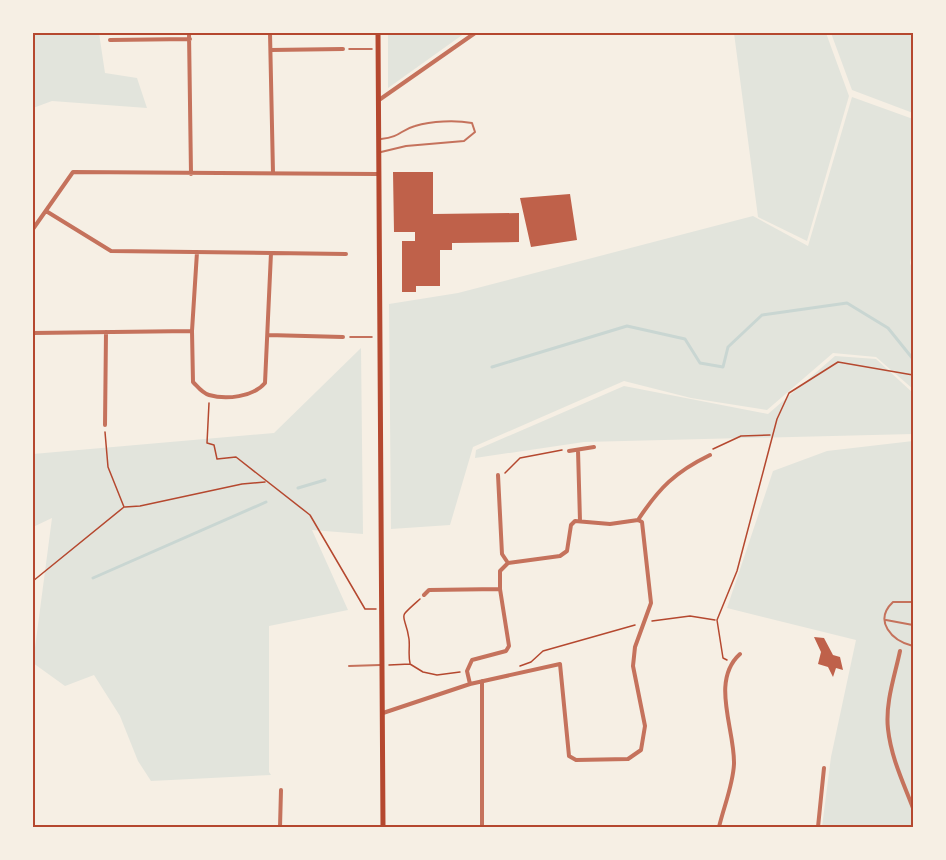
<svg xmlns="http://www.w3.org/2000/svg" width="946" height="860" viewBox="0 0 946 860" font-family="Raleway,sans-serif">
  <rect width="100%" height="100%" fill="#f6efe4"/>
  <path fill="#e2e4dc" d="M99 33 105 73 137 78 147 108 52 101 33 108V34Z
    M388 33H465L388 88Z
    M734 33H826L849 96 807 241 758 217Z
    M831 33H913V113L852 90Z
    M852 97 913 119V248L910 263 913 271V389L876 357 833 353 767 410 691 398 624 381 473 447 450 525 391 529 389 304 458 293 753 216 808 246Z
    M361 348 363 534 312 530 348 610 269 626V772L271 775 151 781 138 761 120 716 94 675 65 686 33 663 52 518 33 527V454L274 433Z
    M835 356 876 359 913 393V434L584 442 475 458 476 450 624 386 768 414Z
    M913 441V825L912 827H822L831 757 856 640 727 608 773 471 827 451Z"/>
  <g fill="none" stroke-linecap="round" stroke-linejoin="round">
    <path stroke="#c9d6d2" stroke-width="3" d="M492 367 627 326 685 339 700 363 723 367 728 347 762 315 847 303 888 328 913 359
      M298 488 325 480
      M93 578 266 502"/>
  </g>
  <path fill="#bf614a" d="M393 172H433V214L519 213V242L452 243V250H440V286H416V292H402V241H415V232H394Z
    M570 194 577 240 531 247 520 198Z
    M814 637 824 638 833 655 840 657 843 670 836 668 833 677 828 667 818 664 821 652Z"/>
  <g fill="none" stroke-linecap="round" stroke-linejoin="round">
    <path stroke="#b5482f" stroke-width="1.5" d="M349 49H372
      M350 337H372
      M209 403 207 443 214 445 217 459 236 457 310 515 365 609H376
      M713 449 741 436 770 435
      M505 473 520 458 562 450
      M125 507 140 506 242 484 265 482
      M33 581 124 507 108 467 105 432
      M652 621 690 616 715 620
      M727 660 723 658 717 620 737 571 777 419 789 393 838 362 913 375
      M410 663C408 655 410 647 409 639 405 611 395 621 420 599
      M389 665 410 664 423 672 437 675 460 672
      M520 666 531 662 543 651 635 625"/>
    <path stroke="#c5725c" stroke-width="2" d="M381 139C401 137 400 130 415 126 432 121 455 120 472 123L475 132 464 141 406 146 381 152
      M913 602H893C873 621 892 641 913 646
      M886 620 913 625
      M349 666 380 665"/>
    <path stroke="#c5725c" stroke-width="4" d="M189 33 191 174
      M270 33 273 173
      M110 40 190 39
      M271 50 343 49
      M379 100 475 33
      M46 211 111 251 346 254
      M33 229 73 172 377 174
      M197 252 192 331 193 382C198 387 202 393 209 395 226 400 253 397 265 383L271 253
      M33 333 192 331
      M268 335 343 337
      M105 425 106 332
      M578 450 580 521
      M569 451 594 447
      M498 475 502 554 508 563
      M638 520C659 488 675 472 710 455
      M424 595 429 590 500 589
      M900 651C895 675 885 703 888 729 891 757 903 782 913 808
      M482 681V827
      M383 713 470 684 560 664 569 756 576 760 628 759 641 750 645 726 633 666 635 647 651 603 642 522 638 520 610 524 575 521 571 525 567 551 560 556 508 563 500 571V589L509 646 506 651 472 660 467 671 470 684
      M280 827 281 790
      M719 827C724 806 733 785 734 764 735 729 710 681 740 654
      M818 827 824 768"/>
    <path stroke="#b5482f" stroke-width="5" d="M378 33 383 827"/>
  </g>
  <rect width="946" height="860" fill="none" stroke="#f6efe4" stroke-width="69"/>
  <rect x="34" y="34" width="878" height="792" fill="none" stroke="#b5482f" stroke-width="2"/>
</svg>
